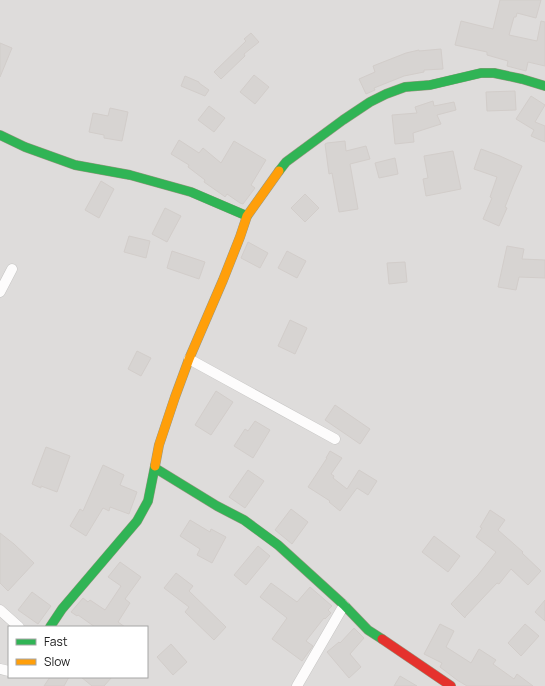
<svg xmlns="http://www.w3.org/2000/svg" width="545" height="686" viewBox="0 0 545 686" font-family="Manrope,sans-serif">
  <rect width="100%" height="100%" fill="#efece9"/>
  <path fill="#dedcdb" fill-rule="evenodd" d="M0 0H545V686H0ZM9 627H147V677H9Z"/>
  <path fill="#d7d4d2" stroke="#d2cdca" d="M500 0H541L536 18 517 13 516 17H514L509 35 537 41 541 21 545 22V66L528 62 526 71 507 66 508 61 487 55V52L455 45 461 21 493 29Z
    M251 33 259 42 244 54 245 56 221 79 214 72 246 41 244 39Z
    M0 43 12 48 0 77Z
    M441 49 443 69 424 70V72L404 76 374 88 375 90 366 94 359 79 375 72 373 66 406 53 419 50V51Z
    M254 75 269 87 255 104 240 92Z
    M185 76 199 82V83L209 90 205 96 181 86Z
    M515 91 516 110 487 111 486 92Z
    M531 96 545 105 535 122 545 126V142L531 136 534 130 516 119Z
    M433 101 434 106 454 102 456 110 437 115 441 124 413 133 414 142 395 144 392 115 417 113 415 107Z
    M209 106 225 118 214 132 198 120Z
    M110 108 128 112 122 141 104 138V135L89 132 93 113 108 116Z
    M179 140 199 153 203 148 221 163 234 141 266 160 251 185 255 188 243 204 240 203 227 194 225 197 224 196 204 182 205 180 188 167 189 165 171 154Z
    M345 141 346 151 366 146 370 159 350 164 358 209 339 212 332 173 329 174 325 144 327 143Z
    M481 149 500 156 522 166 514 184 505 207 507 208 499 226 483 219 492 198 490 197 497 177 474 169Z
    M453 151 461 189 426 196 423 179 428 178 424 156Z
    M395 158 398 174 379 178 375 163Z
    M101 181 114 189 99 218 85 210Z
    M305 194 319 208 305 222 291 208Z
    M165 208 181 216 167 242 152 234Z
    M129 236 150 241 146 258 124 252Z
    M248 242 268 253 260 268 241 258Z
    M507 246 524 249 522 259 545 260V278L519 277 516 290 498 287Z
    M172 251 205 262 199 279 167 268Z
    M287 251 306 261 297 278 278 268Z
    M405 262 407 282 389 284 387 263Z
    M290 320 307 328 295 354 278 346Z
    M137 351 151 358 141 376 128 369Z
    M216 391 233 402 211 435 195 425Z
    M335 405 370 429 360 444 325 420Z
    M255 421 270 430 253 458 234 446 245 429 248 431Z
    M46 447 70 456 57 492 41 486V488L32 484Z
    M330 451 342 458 331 474 334 476 333 478 347 489 359 470 377 481 368 495 357 488 340 511 329 502 330 501 308 487 327 458H326Z
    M103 465 124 475 120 485 137 492 129 514 110 507 109 511 103 508 86 536 70 526 80 509 83 511Z
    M248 470 264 481 245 508 229 497Z
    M291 509 308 522 292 544 275 530Z
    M490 510 505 520 498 530 523 552 522 553 541 571 528 585 511 569 499 584 497 583 465 617V618L451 604 478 575 496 552 476 537 482 528 480 527Z
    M190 520 210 532 211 529 226 537 212 563 197 555 200 549 180 536Z
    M0 533 14 544 34 563 8 591 0 583Z
    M434 536 460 556 448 572 422 552Z
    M258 546 270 556 246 585 234 575Z
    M120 562 141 577 125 599 130 603 118 622 125 627H95L78 615 77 616 71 612 83 598 88 602 90 600 105 610 121 586 108 577Z
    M176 573 193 586 189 591 226 627 214 640 185 612 189 607 164 588Z
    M271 583 297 602 310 587 332 606 328 610 331 613 325 619 324 618 306 641 313 646 302 661 272 639 287 618 260 597Z
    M32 592 51 606 38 624 18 610Z
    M545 600V621L535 612Z
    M440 624 454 631 446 647 471 663 479 649 496 660 493 664 514 679 517 674 533 686H467L457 680 440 667 442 663 424 654Z
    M525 624 539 636 521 656 508 643Z
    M354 628 364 638 350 654 361 667 349 678 327 652 339 642 340 643Z
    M171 644 187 662 173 675 157 657Z
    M400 676 417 686H394Z
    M50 677H69L64 686H44Z
    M81 677H112L104 686H92Z"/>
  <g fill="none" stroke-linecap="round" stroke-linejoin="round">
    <g stroke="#c6c5c4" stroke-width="11">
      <path id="street" d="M0 292 12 269
        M189 359 335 439
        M0 610 19 627
        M0 669 9 671
        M297 686 344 605"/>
    </g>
    <g stroke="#9a9780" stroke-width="10">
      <path id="fast" d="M0 135 25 147 75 165 130 175 191 192 247 216
        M279 171 286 162 343 120 370 102 386 94 405 87 430 85 481 73H494L522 79 545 86
        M155 468 217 506 244 520 278 545 344 605 368 630 382 639
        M50 627 62 609 137 521 148 501 155 466"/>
    </g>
    <g stroke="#9a9780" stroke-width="10">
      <path id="slow" d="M155 466 159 445 175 397 189 359 223 280 240 237 247 216 279 171"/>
    </g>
    <g stroke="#9a9780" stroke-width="10">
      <path id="jam" d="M382 639 451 686"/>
    </g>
    <use href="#street" stroke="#fdfcfc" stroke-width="10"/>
    <use href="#fast" stroke="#30b455" stroke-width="9"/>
    <use href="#slow" stroke="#ff9f0a" stroke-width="9"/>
    <use href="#jam" stroke="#e5322d" stroke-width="9"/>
  </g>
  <rect x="8" y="626" width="140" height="52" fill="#ffffff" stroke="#a6a6a6"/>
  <rect x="16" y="639" width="20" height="6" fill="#30b455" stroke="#a6a6a6"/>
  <text x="44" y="646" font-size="12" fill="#212121">Fast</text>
  <rect x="16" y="659" width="20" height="6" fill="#ff9f0a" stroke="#a6a6a6"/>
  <text x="44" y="666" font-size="12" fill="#212121">Slow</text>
</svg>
